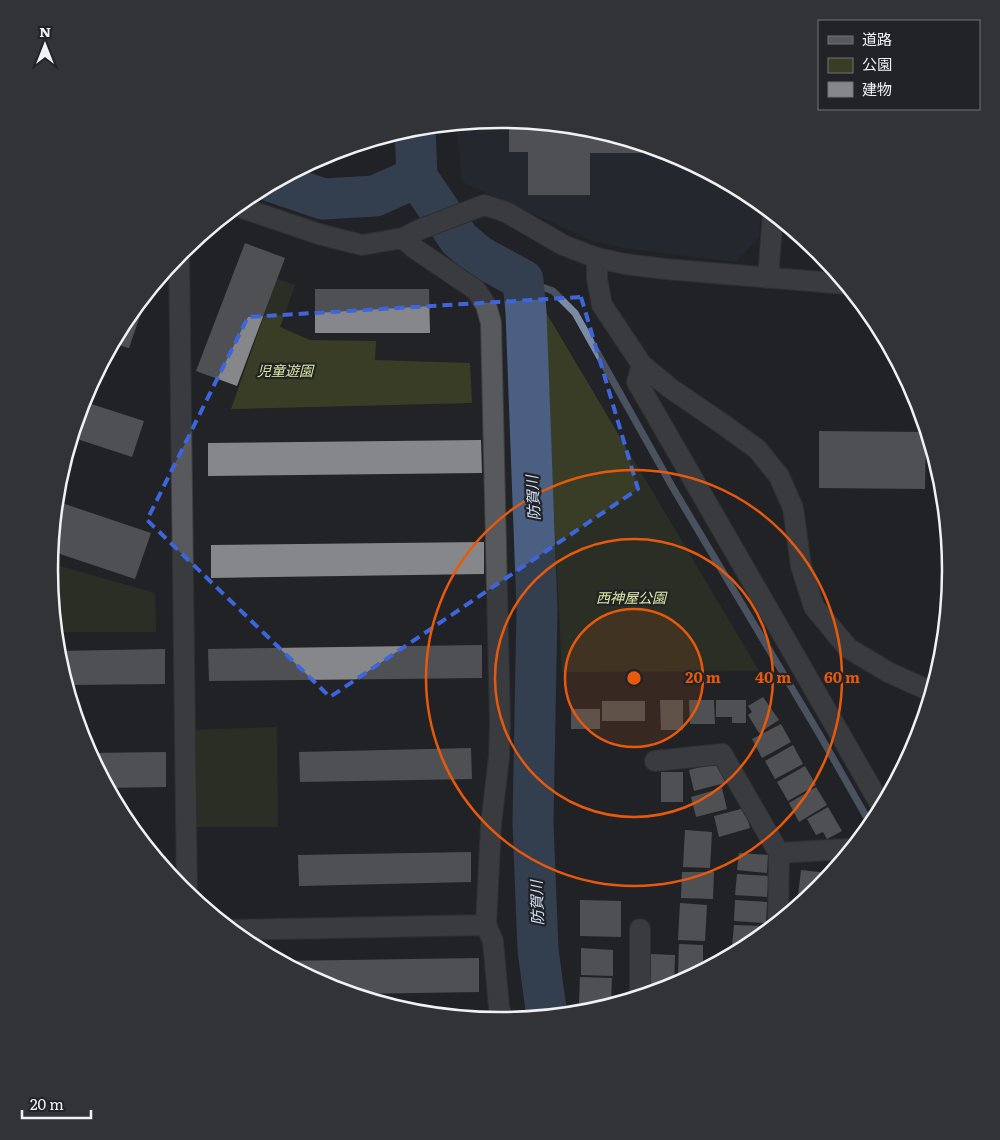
<svg xmlns="http://www.w3.org/2000/svg" width="1000" height="1140" viewBox="0 0 1000 1140" font-family="Literata,'Noto Sans JP',serif">
  <rect width="100%" height="100%" fill="#212326"/>
  <path fill="#282d35" d="M500 119 588 127 673 153 751 195 761 203 759 237 736 262 629 249 593 241 462 182 456 123Z"/>
  <path fill="#393d25" d="M277 279 295 285 280 327 310 340 376 341 375 360 470 363 472 403 231 409Z
    M544 309 759 671 562 672Z
    M49 563 155 593 156 632H55L49 570Z
    M277 727 278 827H193V730Z"/>
  <g fill="none" stroke-linecap="round" stroke-linejoin="round">
    <path stroke="#7c8ba4" stroke-width="7" d="M523 280 553 291 575 313 673 488 821 737 871 825"/>
    <path stroke="#4a5f82" stroke-width="41" d="M415 127 417 177
      M417 177 459 239 479 256 523 280 526 312 537 609 533 822 538 950 547 1017
      M273 182 323 199 375 196 417 177"/>
  </g>
  <path fill="#85878b" d="M509 120 588 127 671 153H590V195H528V152H509Z
    M245 243 285 258 237 386 196 371Z
    M315 289H429L430 333H315Z
    M133 310 141 313 129 348 112 343 125 319Z
    M82 401 144 421 132 457 71 437Z
    M819 431 926 432 925 489 819 488Z
    M481 440 482 473 208 476V443Z
    M56 501 151 533 135 579 51 551Z
    M484 542V574L211 578V545Z
    M482 645V678L209 681 208 649Z
    M165 649V684L66 685 57 658V651Z
    M763 697 779 720 759 733 748 715 752 712 748 706Z
    M660 700H683V730H661Z
    M689 700H714L715 724H690Z
    M716 700H746V723H732V717H716Z
    M602 701H645V721H602Z
    M571 709H600V729H571Z
    M781 724 791 742 762 758 752 739Z
    M793 745 803 764 775 779 765 761Z
    M471 748 472 779 300 782 299 752Z
    M166 752V787L107 788 89 753Z
    M720 762 725 783 694 791 689 770Z
    M805 766 816 785 788 801 777 782Z
    M661 772H683V802H661Z
    M816 787 827 805 799 822 789 803Z
    M722 788 727 809 696 817 691 797Z
    M828 807 842 831 827 839 823 832 816 835 807 819Z
    M745 808 750 828 719 837 714 816Z
    M685 830 712 832 710 868 683 867Z
    M471 852V882L299 886 298 855Z
    M739 853 768 855 767 873 737 870Z
    M154 856H166V871L164 868Z
    M801 870 827 873 826 881 819 889 809 897 798 896Z
    M682 872H714L713 899 681 898Z
    M737 874 769 876 767 897 735 895Z
    M580 900 621 901V937L580 936Z
    M735 900 767 902 766 923 734 921Z
    M680 903 707 905 705 941 678 940Z
    M734 925 766 926 765 933 748 947 732 946Z
    M679 944 703 945V971L698 973H678Z
    M581 948 613 950V976L581 975Z
    M651 954 675 955 674 986 669 988H650Z
    M479 958V992L352 994 327 987 279 961Z
    M580 977 612 978 611 1004 579 1003Z"/>
  <g fill="none" stroke-linecap="round" stroke-linejoin="round">
    <g stroke="#3d3e41" stroke-width="22">
      <path id="minor" d="M236 206 322 235 362 245 403 238
        M179 253 187 894
        M597 258V279L602 305 642 365 637 382 882 807
        M768 278 773 213
        M642 365 670 388 724 425 757 449 779 476 793 508 801 566 814 607 848 648 888 672 932 692
        M655 761 722 754 779 853 778 923
        M779 853 847 849 849 853
        M231 930 486 925
        M640 997V929
        M503 1021 499 1007 493 941 486 925 491 825 499 757 500 723 491 323 486 305 476 290 414 248 403 238 421 229 484 205 506 212 563 245 597 258 625 264 665 269 846 284"/>
    </g>
    <use href="#minor" stroke="#57595c" stroke-width="20"/>
  </g>
  <path d="M0 0H1000V1140H0ZM581 297 638 489 330 697 147 520 248 317Z" fill="#212326" fill-opacity=".55" fill-rule="evenodd"/>
  <path fill="none" stroke="#3d66dc" stroke-width="4" stroke-dasharray="10 6" stroke-linejoin="round" d="M581 297 638 489 330 697 147 520 248 317Z"/>
  <circle cx="634" cy="678" r="69" fill="#e8590c" fill-opacity=".12"/>
  <g fill="none" stroke="#e8590c" stroke-width="2.5">
    <circle cx="634" cy="678" r="69"/>
    <circle cx="634" cy="678" r="139"/>
    <circle cx="634" cy="678" r="208"/>
  </g>
  <g text-anchor="middle" dominant-baseline="central" stroke-width="4.5" stroke-linejoin="round" paint-order="stroke">
    <g font-size="14" font-style="italic" fill="#deeaa3" stroke="#212326">
      <text x="285" y="370">児童遊園</text>
      <text x="631" y="597">西神屋公園</text>
    </g>
    <g font-size="15" font-style="italic" fill="#d2e1f9" stroke="#212326">
      <text transform="translate(532 498) rotate(-93)">防賀川</text>
      <text transform="translate(536 903) rotate(-92)">防賀川</text>
    </g>
  </g>
  <path d="M0 0H1000V1140H0ZM58 570a442 442 0 1 1 884 0a442 442 0 1 1-884 0Z" fill="#323336" fill-rule="evenodd"/>
  <path fill="none" stroke="#f0f1f3" stroke-width="2.5" d="M58 570a442 442 0 1 1 884 0a442 442 0 1 1-884 0Z"/>
  <circle cx="634" cy="678" r="8" fill="#e8590c" stroke="#212326" stroke-width="2.5"/>
  <g font-size="15" text-anchor="middle" font-weight="bold" fill="#e8590c" stroke="#212326" stroke-width="4.5" stroke-linejoin="round" paint-order="stroke">
    <text x="703" y="683">20 m</text>
    <text x="773" y="683">40 m</text>
    <text x="842" y="683">60 m</text>
  </g>
  <rect x="818" y="20" width="162" height="90" fill="#212326" stroke="#747578"/>
  <rect x="828" y="36" width="25" height="8" fill="#57595c" stroke="#747578"/>
  <text x="862" y="45" font-size="15" fill="#f0f1f3">道路</text>
  <rect x="828" y="58" width="25" height="15" fill="#393d25" stroke="#747578"/>
  <text x="862" y="70" font-size="15" fill="#f0f1f3">公園</text>
  <rect x="828" y="82" width="25" height="15" fill="#85878b" stroke="#747578"/>
  <text x="862" y="95" font-size="15" fill="#f0f1f3">建物</text>
  <g transform="translate(45 45)" stroke="#212326" stroke-width="4" paint-order="stroke">
  <path d="M0-4L9 19L0 12L-9 19Z" fill="#f0f1f3"/>
  <text y="-8" font-size="14" font-weight="bold" text-anchor="middle" fill="#f0f1f3">N</text>
  </g>
  <path d="M22 1110v8h69v-8" fill="none" stroke="#f0f1f3" stroke-width="2.5"/>
  <text x="30" y="1110" font-size="15" fill="#f0f1f3" stroke="#212326" stroke-width="4" paint-order="stroke">20 m</text>
</svg>
